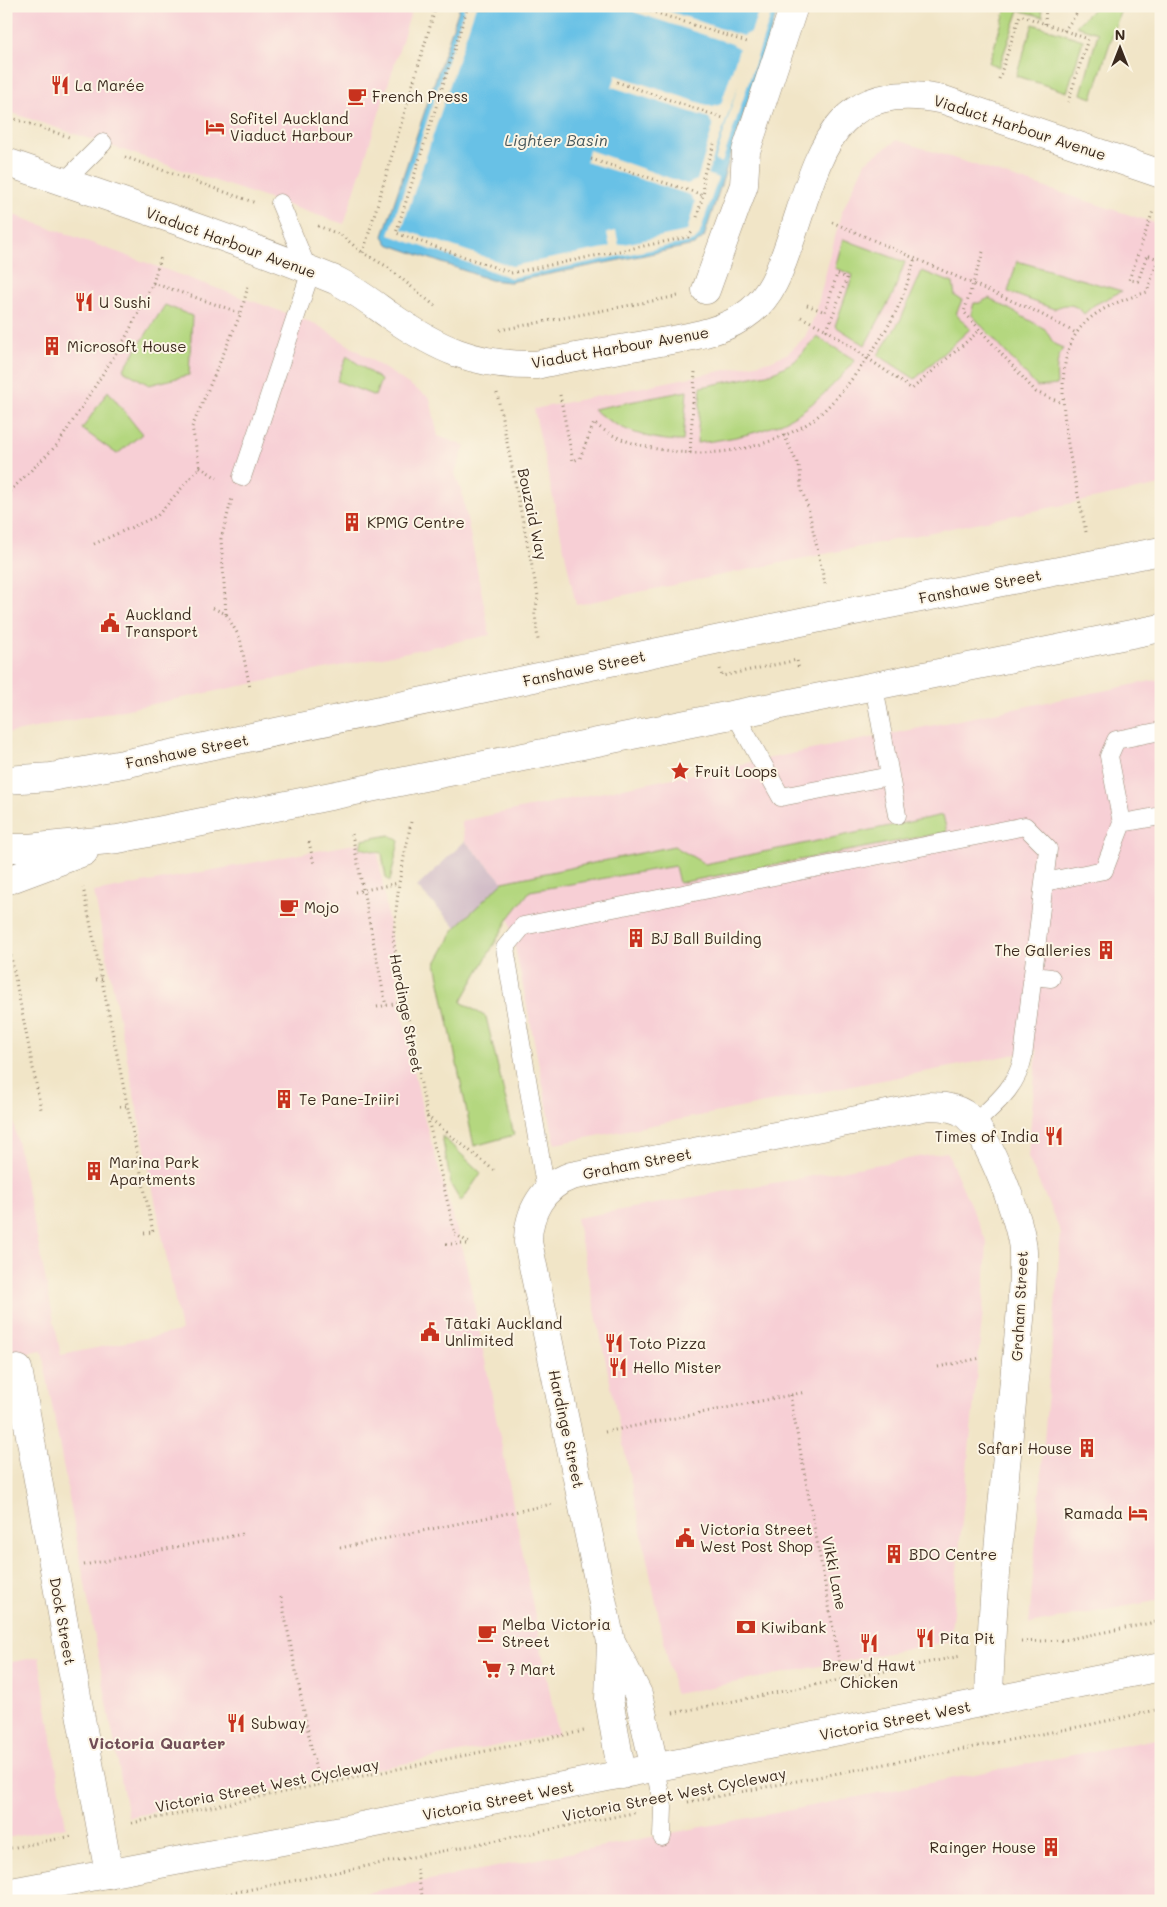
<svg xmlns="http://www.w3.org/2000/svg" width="1167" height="1907" viewBox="0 0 1167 1907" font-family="Mali,sans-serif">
  <rect width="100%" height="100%" fill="#fcf5e5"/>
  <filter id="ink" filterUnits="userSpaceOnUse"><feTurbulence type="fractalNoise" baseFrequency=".02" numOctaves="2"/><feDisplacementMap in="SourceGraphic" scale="10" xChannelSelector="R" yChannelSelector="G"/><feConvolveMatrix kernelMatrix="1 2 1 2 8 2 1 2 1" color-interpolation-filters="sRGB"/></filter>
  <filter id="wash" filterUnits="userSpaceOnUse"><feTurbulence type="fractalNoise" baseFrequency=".0096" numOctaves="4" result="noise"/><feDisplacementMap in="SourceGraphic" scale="20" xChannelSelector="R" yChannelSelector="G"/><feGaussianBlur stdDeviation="1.12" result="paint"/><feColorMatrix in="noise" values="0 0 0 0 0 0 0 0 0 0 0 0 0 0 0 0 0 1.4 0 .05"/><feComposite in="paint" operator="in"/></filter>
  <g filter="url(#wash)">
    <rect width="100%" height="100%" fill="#f1e5c7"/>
    <path fill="#f7cfd5" d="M10 6H413L344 224 6 111V18Z
      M897 140 1161 225V485L576 605 534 409 770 361 788 353 805 337 815 315 841 214 865 162Z
      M6 212 316 324 430 398 438 436 465 446 455 473 462 493 490 635 6 734Z
      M1161 679V1600L1029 1624 1061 1233 1028 1157 1037 1050 555 1144 509 918 530 891 676 866 679 883 947 832 943 815 705 864 674 846 503 882 465 841 461 821Z
      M376 840 403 1017 424 1117 465 1258 558 1734 128 1817 42 1351 6 1357V1086L61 1355 181 1331 94 892Z
      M947 1152 987 1243 983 1310 950 1641 675 1694 576 1218Z
      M39 1657 66 1827 6 1838V1663Z
      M1161 1738V1901H326L424 1881Z"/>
    <path fill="#d2bdc8" d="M465 841 503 882 456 927 417 887Z"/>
    <path fill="#b4d77f" stroke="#78804e" d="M1007 6H1041L1043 17 1019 10 999 67 989 63Z
      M1096 6H1122L1092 98 1081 94 1098 33 1076 26Z
      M1033 24 1083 40 1067 92 1016 76Z
      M843 239 905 262 893 294 865 345 835 326 853 275 835 268Z
      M1017 261 1122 291 1094 305 1084 314C1075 303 1066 303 1054 309L1008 292Z
      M922 271 953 283 955 296 962 300 956 314 970 329 915 379 878 355 901 319Z
      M989 298 1045 329 1054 344 1063 348C1056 360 1056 371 1057 385L1037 387 971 314 974 303H979Z
      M165 305 192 316 189 375 149 385 123 370Z
      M817 337 855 360C807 419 772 434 697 443L701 387 772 373 795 361Z
      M347 356 381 380 375 396 337 381Z
      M108 391 142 434 117 454 82 429Z
      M687 391 683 441C652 441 617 430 593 409Z
      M943 815 947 832 679 883 675 866 530 891 509 918 461 1002 486 1017 514 1135 474 1146 436 963 456 927 503 882 674 846 705 864Z
      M390 835 399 841 390 881 386 878 382 853 360 848 362 840Z
      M442 1136 481 1173 461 1202 451 1185Z"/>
    <path fill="#68c1e6" stroke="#527682" d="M460 6H779L704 237 694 245 510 282 491 280 388 244 383 236Z"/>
    <path fill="#f1e5c7" d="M465 6H476L402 229 512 266 610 247 607 233 616 231 619 245 687 231 695 202 690 195 586 162 589 150 687 184 697 180 713 126 709 118 612 87 616 75 713 107 721 104 739 49 732 44 634 12 636 6H654L743 36 751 32 760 6H774L722 163 715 161 738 85 708 174 718 178 699 236 694 241 511 278 389 235Z"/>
  </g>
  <g filter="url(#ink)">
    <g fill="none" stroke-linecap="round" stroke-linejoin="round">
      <g stroke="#968872" stroke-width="19">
        <path id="lane" d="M64 182 103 143
          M280 203 308 270
          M242 477 311 271
          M874 686 897 815
          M735 714 781 797 890 776
          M1122 823 1109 756 1116 740 1161 731
          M1045 882 1104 870 1122 823 1161 816
          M1033 976 1051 978
          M546 1191 505 948 523 926 1025 826 1048 849 1023 1057C1017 1087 996 1103 974 1124
          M655 1769 663 1807 662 1837"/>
      </g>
      <g stroke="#968872" stroke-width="29">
        <path id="street" d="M6 162C116 200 227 236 335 280 354 289 372 303 389 315 438 349 475 366 536 365 572 357 608 351 644 345 680 338 722 335 751 311 771 295 779 273 787 250 818 165 826 75 944 100L1161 174
          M706 290 744 185 746 151 794 6
          M18 1369 109 1874
          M612 1643 638 1694 655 1769
          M622 1775 609 1699 611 1642 528 1242C528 1212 543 1186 571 1176L928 1106C941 1106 957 1107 967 1116 988 1134 1022 1223 1023 1251 1024 1298 1017 1345 1013 1391 1004 1494 991 1598 989 1701"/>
      </g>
      <g stroke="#968872" stroke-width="29">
        <path id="secondary" d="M6 1893 341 1830 1161 1667"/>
      </g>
      <g stroke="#968872" stroke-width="29">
        <path id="primary" d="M6 780 51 777 123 764 839 614 1161 551
          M6 848H28L118 839 1161 628
          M6 881 84 852"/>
      </g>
      <path stroke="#968872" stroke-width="3" stroke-dasharray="1 4" stroke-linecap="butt" d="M468 6 396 233 511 273 688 237 694 230
        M641 8 750 43
        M1045 24 1046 6
        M1064 31 1082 6
        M999 79 1020 15 1088 39 1068 102
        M617 82 723 118
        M6 116 72 138
        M125 157 256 203
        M591 159 703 195
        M697 217 704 191 703 177 714 144
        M832 222 1035 311 1076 333
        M318 226 341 235 363 253
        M983 252 964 312 1036 392 1062 403
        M1158 259 1161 250
        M153 283 241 313
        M807 305 825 312 837 274 847 278 827 330 912 389 980 330
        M435 306 386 266 363 253 436 6
        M801 317 827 330
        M500 330 678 296
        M497 393 538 596 535 614 538 640
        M560 395 573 461 580 458 594 423C617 442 650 449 679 452 722 456 769 447 807 424 836 407 886 336 899 305 906 290 910 274 915 258
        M784 435 800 469 801 489 808 507 825 584
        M690 453 695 372
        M200 467 217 478
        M6 495 58 444 125 339 153 283 161 256
        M1086 532C1076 481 1046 378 1076 334 1091 310 1122 300 1147 292L1158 259 1147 255 1138 281 1129 280 1153 211
        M94 544 157 516 200 467 192 427 241 313 248 286
        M213 608 226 614 240 638 250 688
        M226 614 221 539 232 498
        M720 669 722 676 797 660 799 670
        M411 822 399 883 393 939 427 1115 455 1234 471 1244
        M352 834 386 1006
        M309 842 314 864
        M83 887 153 1232 144 1233
        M355 892 399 883
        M6 931 41 1109H43
        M96 980 102 979
        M377 1007 405 1002
        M120 1106H127
        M427 1116 496 1172
        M446 1244H470
        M938 1367 981 1358
        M790 1395 840 1666
        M605 1432 806 1392
        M340 1548 552 1504
        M84 1565 243 1534
        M281 1597 317 1776
        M1021 1642 1064 1640 1161 1621
        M673 1713 961 1656
        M688 1802 1088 1725 1161 1709
        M132 1823 584 1731
        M6 1849 72 1836
        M417 1869 423 1901
        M192 1901 638 1812"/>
      <use href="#lane" stroke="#fff" stroke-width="18"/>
      <use href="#street" stroke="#fff" stroke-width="28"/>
      <use href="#secondary" stroke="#fff" stroke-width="28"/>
      <use href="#primary" stroke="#fff" stroke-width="28"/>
    </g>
  </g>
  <defs>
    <g id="restaurant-bare" transform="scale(1.5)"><path d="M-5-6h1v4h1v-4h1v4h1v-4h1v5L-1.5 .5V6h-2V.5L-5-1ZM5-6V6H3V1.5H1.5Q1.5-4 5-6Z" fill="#c8321e" stroke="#fcf5e5" stroke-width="2.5" paint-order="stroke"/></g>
    <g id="cafe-bare" transform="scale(1.5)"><path d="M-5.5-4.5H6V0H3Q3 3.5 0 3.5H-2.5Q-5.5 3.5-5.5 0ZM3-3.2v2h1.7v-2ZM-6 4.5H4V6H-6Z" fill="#c8321e" stroke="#fcf5e5" stroke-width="2.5" paint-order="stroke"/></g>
    <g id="hotel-bare" transform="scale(1.5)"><path d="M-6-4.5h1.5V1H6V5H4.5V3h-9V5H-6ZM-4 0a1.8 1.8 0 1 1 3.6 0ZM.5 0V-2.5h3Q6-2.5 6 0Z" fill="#c8321e" stroke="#fcf5e5" stroke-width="2.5" paint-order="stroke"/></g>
    <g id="building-bare" transform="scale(1.5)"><path d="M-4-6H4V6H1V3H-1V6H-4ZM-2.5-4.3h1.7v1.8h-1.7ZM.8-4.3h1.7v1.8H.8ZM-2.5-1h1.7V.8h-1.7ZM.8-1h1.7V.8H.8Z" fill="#c8321e" stroke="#fcf5e5" stroke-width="2.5" paint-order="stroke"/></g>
    <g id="civic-bare" transform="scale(1.5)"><path d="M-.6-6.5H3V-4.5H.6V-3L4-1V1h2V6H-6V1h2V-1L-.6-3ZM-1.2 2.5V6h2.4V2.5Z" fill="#c8321e" stroke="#fcf5e5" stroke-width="2.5" paint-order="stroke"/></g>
    <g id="sight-bare" transform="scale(1.5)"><path d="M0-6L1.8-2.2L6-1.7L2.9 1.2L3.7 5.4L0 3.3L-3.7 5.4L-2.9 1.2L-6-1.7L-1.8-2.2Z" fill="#c8321e" stroke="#fcf5e5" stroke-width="2.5" paint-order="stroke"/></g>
    <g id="bank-bare" transform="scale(1.5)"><path d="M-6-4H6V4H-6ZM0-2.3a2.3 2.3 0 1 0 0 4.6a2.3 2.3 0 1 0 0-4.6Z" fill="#c8321e" stroke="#fcf5e5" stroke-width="2.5" paint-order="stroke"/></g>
    <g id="supermarket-bare" transform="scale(1.5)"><path d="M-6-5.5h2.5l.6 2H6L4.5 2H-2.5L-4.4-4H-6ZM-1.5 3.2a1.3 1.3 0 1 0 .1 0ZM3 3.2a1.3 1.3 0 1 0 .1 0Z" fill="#c8321e" stroke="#fcf5e5" stroke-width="2.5" paint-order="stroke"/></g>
  </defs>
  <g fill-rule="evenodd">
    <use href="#restaurant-bare" x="60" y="85"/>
    <use href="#cafe-bare" x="357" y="96"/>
    <use href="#hotel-bare" x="215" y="127"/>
    <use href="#restaurant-bare" x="84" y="302"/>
    <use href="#building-bare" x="52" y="346"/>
    <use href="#building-bare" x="352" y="522"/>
    <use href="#civic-bare" x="110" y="623"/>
    <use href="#sight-bare" x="680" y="771"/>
    <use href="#cafe-bare" x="289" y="907"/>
    <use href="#building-bare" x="636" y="938"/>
    <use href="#building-bare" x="1106" y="950"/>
    <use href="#building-bare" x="284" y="1099"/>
    <use href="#restaurant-bare" x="1054" y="1136"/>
    <use href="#building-bare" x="94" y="1171"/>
    <use href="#civic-bare" x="430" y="1332"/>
    <use href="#restaurant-bare" x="614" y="1343"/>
    <use href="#restaurant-bare" x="618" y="1367"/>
    <use href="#building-bare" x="1087" y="1448"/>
    <use href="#hotel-bare" x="1138" y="1513"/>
    <use href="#civic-bare" x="685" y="1538"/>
    <use href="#building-bare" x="894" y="1554"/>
    <use href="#bank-bare" x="746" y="1627"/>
    <use href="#cafe-bare" x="487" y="1633"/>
    <use href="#restaurant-bare" x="925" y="1638"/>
    <use href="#restaurant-bare" x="869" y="1643"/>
    <use href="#supermarket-bare" x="492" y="1669"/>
    <use href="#restaurant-bare" x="236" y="1723"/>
    <use href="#building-bare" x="1051" y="1847"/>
  </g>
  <g text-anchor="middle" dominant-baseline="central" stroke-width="4" stroke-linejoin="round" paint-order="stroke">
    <g font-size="15" fill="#3b2a1e" stroke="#fcf5e5" text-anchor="start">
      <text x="75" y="85">La Marée</text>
      <text x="372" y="96">French Press</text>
      <text x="230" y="118">Sofitel Auckland<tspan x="230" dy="17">Viaduct Harbour</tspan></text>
      <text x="99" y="302">U Sushi</text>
      <text x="67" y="346">Microsoft House</text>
      <text x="367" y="522">KPMG Centre</text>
      <text x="125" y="614">Auckland<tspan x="125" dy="17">Transport</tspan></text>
      <text x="695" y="771">Fruit Loops</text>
      <text x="304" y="907">Mojo</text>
      <text x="651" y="938">BJ Ball Building</text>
      <text x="1091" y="950" text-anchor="end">The Galleries</text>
      <text x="299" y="1099">Te Pane-Iriiri</text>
      <text x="1039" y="1136" text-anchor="end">Times of India</text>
      <text x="109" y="1162">Marina Park<tspan x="109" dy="17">Apartments</tspan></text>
      <text x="445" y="1323">Tātaki Auckland<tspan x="445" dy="17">Unlimited</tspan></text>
      <text x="629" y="1343">Toto Pizza</text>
      <text x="633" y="1367">Hello Mister</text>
      <text x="1072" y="1448" text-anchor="end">Safari House</text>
      <text x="1123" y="1513" text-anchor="end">Ramada</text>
      <text x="700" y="1529">Victoria Street<tspan x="700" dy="17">West Post Shop</tspan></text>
      <text x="909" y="1554">BDO Centre</text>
      <text x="502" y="1624">Melba Victoria<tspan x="502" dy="17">Street</tspan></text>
      <text x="761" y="1627">Kiwibank</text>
      <text x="940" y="1638">Pita Pit</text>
      <text x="869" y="1665" text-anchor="middle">Brew'd Hawt<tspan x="869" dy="17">Chicken</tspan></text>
      <text x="507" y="1669">7 Mart</text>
      <text x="251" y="1723">Subway</text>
      <text x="1036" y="1847" text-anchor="end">Rainger House</text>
    </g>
    <g font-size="15" fill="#3b2a1e" stroke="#fcf5e5">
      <text transform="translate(1020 127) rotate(18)">Viaduct Harbour Avenue</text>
      <text transform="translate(231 242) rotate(20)">Viaduct Harbour Avenue</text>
      <text transform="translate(620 347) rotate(-10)">Viaduct Harbour Avenue</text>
      <text transform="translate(533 514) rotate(78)">Bouzaid Way</text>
      <text transform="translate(980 586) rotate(-11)">Fanshawe Street</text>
      <text transform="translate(584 668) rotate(-12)">Fanshawe Street</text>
      <text transform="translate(187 751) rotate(-11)">Fanshawe Street</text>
      <text transform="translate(407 1013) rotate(79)">Hardinge Street</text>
      <text transform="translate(637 1163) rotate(-11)">Graham Street</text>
      <text transform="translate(1019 1306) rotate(-87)">Graham Street</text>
      <text transform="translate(567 1429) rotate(78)">Hardinge Street</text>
      <text transform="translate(835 1573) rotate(79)">Vikki Lane</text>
      <text transform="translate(63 1621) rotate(80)">Dock Street</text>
      <text transform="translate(895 1720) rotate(-11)">Victoria Street West</text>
      <text transform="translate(267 1785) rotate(-11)">Victoria Street West Cycleway</text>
      <text transform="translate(674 1794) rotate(-11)">Victoria Street West Cycleway</text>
      <text transform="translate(498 1800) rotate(-11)">Victoria Street West</text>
    </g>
    <g font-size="16" font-style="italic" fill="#48575a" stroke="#fcf5e5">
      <text x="556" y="139">Lighter Basin</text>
    </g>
    <g font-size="16" font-weight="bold" fill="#714d56" stroke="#fcf5e5">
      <text x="157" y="1742">Victoria Quarter</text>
    </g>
  </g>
  <rect width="1167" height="1907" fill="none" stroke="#fcf5e5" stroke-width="25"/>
  <g transform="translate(1120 48)" stroke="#fcf5e5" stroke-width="4" paint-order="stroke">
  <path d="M0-4L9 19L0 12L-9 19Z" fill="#3b2a1e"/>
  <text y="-8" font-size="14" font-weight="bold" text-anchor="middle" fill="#3b2a1e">N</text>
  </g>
</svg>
